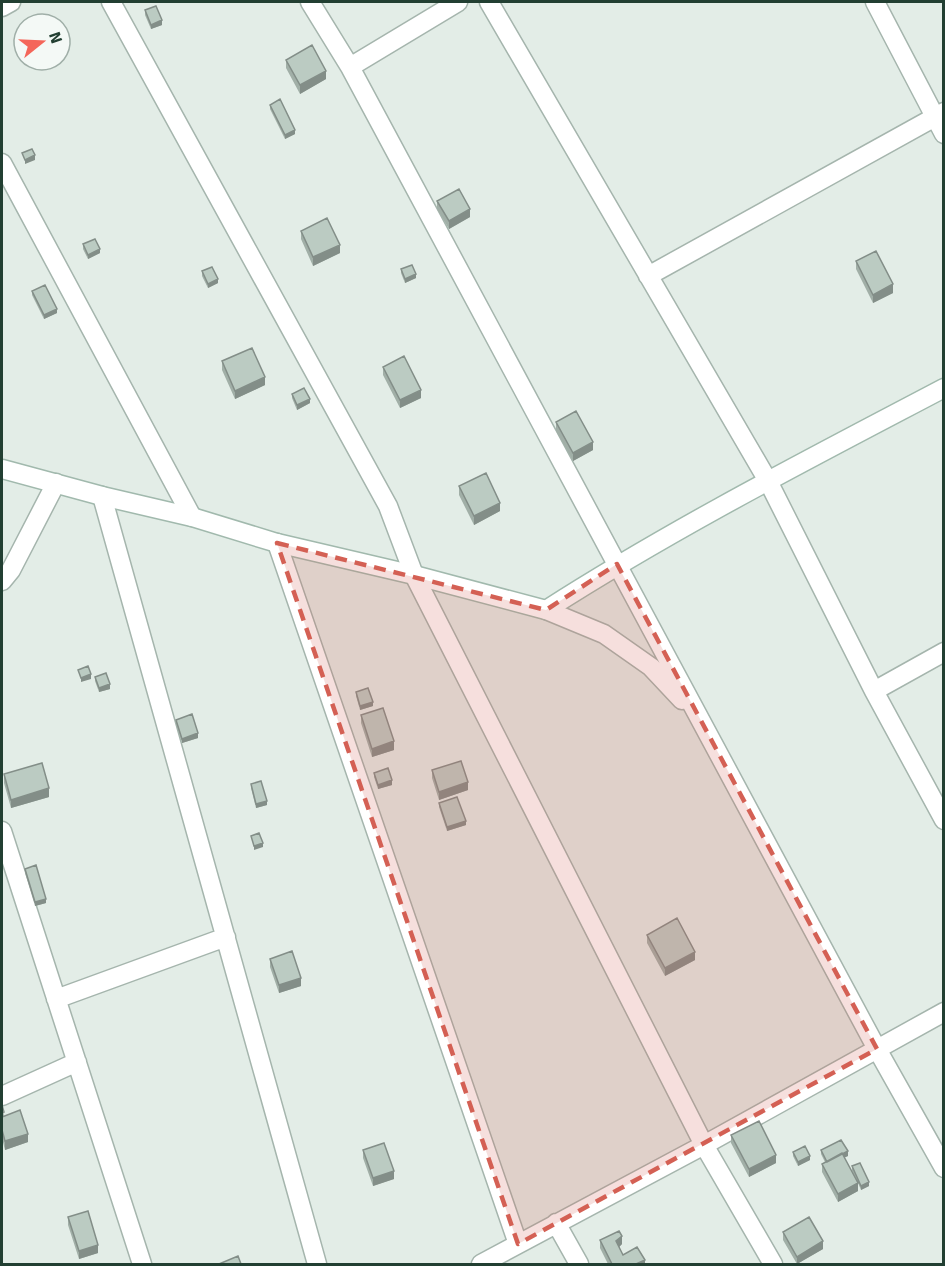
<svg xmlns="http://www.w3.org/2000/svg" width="945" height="1266" viewBox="0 0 945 1266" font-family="Signika,sans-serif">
  <rect width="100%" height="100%" fill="#e3ede7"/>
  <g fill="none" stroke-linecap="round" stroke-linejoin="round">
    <g stroke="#a5b5ad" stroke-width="21">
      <path id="street" d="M111 2 388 506 414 575 704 1145 773 1264
        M310 2 350 67 877 1049 944 1168
        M489 2 768 481 874 691 944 820
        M875 2 944 134
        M2 7 11 2
        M350 67 458 2
        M2 163 192 517
        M648 276 944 112
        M102 496 317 1264
        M277 543 518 1244
        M2 581 11 570 56 483
        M546 610 604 634 651 667 682 700
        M874 691 944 652
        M2 831 142 1264
        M56 999 226 937
        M2 1096 77 1062
        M556 1223 579 1264
        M481 1264 704 1145 944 1012"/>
    </g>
    <g stroke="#a1b9ad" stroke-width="21">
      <path id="secondary" d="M2 469 102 496 192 517 277 543 414 575 546 610C674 528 809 459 944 388"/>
    </g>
    <use href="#street" stroke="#fff" stroke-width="18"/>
    <use href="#secondary" stroke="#fff" stroke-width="18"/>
  </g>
  <path fill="#a1afa7" d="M145 10 162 25 151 29 145 15Z
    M286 60 326 79 300 94 286 68Z
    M270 105 295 134 285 139 270 109Z
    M437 201 470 217 449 229 437 209Z
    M301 231 340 253 313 266 301 239Z
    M83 244 100 253 88 259 83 249Z
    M856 261 893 293 873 303 856 269Z
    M401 269 416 278 405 283 401 273Z
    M202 271 218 283 208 288 202 276Z
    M32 291 57 313 44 319 32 295Z
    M222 361 265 385 235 399 222 370Z
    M383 367 421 398 400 408 383 375Z
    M292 394 310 403 297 410 292 398Z
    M556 422 593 450 573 461 556 431Z
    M459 486 500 511 474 525 459 495Z
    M95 677 110 689 99 692 95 681Z
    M356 692 373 706 360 710 356 696Z
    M361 715 394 750 372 757 361 723Z
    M176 720 198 738 182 743 176 724Z
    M432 770 468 790 439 800 432 778Z
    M374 773 392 785 378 789 374 777Z
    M4 774 49 797 11 808 4 783Z
    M251 784 267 805 256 808 251 788Z
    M439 803 466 825 447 831 439 807Z
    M25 869 46 903 35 906 25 873Z
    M647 935 695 960 665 976 647 943Z
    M270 959 301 986 279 993 270 967Z
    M2 1105 4 1116 28 1142 5 1150 2 1138Z
    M731 1135 776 1163 749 1177 731 1143Z
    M363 1150 394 1179 373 1186 363 1158Z
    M821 1150 848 1156 844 1157 858 1183 852 1171V1166L869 1186 861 1190 858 1183V1191L838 1202 822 1172V1164L825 1162 821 1154Z
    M793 1152 810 1160 798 1166 793 1156Z
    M68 1217 98 1253 79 1259 68 1225Z
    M783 1232 823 1249 797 1264 783 1240Z
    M600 1240 622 1244 619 1247 623 1255 645 1264H608L600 1248Z"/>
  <path fill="#838e88" d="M162 20V25L151 29V25Z
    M326 71V79L300 94V85Z
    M295 130V134L285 139V135Z
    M35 155V160L25 164V160Z
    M470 209V217L449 229V221Z
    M340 245V253L313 266V257Z
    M100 249V253L88 259V255Z
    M416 274V278L405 283V279Z
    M218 279V283L208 288V284Z
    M893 284V293L873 303V295Z
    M57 309V313L44 319V315Z
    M265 377V385L235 399V391Z
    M421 390V398L400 408V400Z
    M310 399V403L297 410V405Z
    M593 442V450L573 461V453Z
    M500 503V511L474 525V516Z
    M91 674V679L81 682V678Z
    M110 684V689L99 692V688Z
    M373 702V706L360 710V706Z
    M198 733V738L182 743V739Z
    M394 741V750L372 757V749Z
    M392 780V785L378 789V785Z
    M468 782V790L439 800V792Z
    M49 788V797L11 808V800Z
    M267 801V805L256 808V804Z
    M466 821V825L447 831V827Z
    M263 843V847L254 850V846Z
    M46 899V903L35 906V902Z
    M695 952V960L665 976V968Z
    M301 978V986L279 993V985Z
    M28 1134V1142L5 1150V1141Z
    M848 1151V1156L827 1166V1162Z
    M776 1155V1163L749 1177V1169Z
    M810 1156V1160L798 1166V1162Z
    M394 1171V1179L373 1186V1178Z
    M869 1182V1186L861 1190V1186Z
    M858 1183V1191L838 1202V1194Z
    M622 1236V1244L616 1250V1241Z
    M823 1241V1249L797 1264V1257Z
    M98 1245V1253L79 1259V1251Z
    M645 1260V1264H636Z"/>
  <path fill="#bbcbc2" stroke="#838e88" stroke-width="1.5" d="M156 6 162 20 151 25 145 10Z
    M312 45 326 71 300 85 286 60Z
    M280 99 295 130 285 135 270 105Z
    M32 149 35 155 25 160 22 153Z
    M459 189 470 209 449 221 437 201Z
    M327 218 340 245 313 257 301 231Z
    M95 239 100 249 88 255 83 244Z
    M876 251 893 284 873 295 856 261Z
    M412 265 416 274 405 279 401 269Z
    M212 267 218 279 208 284 202 271Z
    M45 285 57 309 44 315 32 291Z
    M252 348 265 377 235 391 222 361Z
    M404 356 421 390 400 400 383 367Z
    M304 388 310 399 297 405 292 394Z
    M576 411 593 442 573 453 556 422Z
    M486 473 500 503 474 516 459 486Z
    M88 666 91 674 81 678 78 670Z
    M106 673 110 684 99 688 95 677Z
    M368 688 373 702 360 706 356 692Z
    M383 708 394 741 372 749 361 715Z
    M192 714 198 733 182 739 176 720Z
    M461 761 468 782 439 792 432 770Z
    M42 763 49 788 11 800 4 774Z
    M388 768 392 780 378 785 374 773Z
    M261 781 267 801 256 804 251 784Z
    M457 797 466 821 447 827 439 803Z
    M259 833 263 843 254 846 251 836Z
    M36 865 46 899 35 902 25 869Z
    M677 918 695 952 665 968 647 935Z
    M292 951 301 978 279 985 270 959Z
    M2 1105 4 1112 2 1113Z
    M20 1110 28 1134 5 1141 2 1130V1117Z
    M759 1121 776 1155 749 1169 731 1135Z
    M841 1140 848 1151 827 1162 821 1150Z
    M384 1143 394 1171 373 1178 363 1150Z
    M805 1146 810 1156 798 1162 793 1152Z
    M842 1153 858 1183 838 1194 822 1164Z
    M860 1163 869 1182 861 1186 852 1166Z
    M88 1211 98 1245 79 1251 68 1217Z
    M809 1217 823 1241 797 1257 783 1232Z
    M619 1231 622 1236 616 1241 623 1255 637 1247 645 1260 636 1264H612L600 1240Z
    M238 1256 241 1264H219Z"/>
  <path fill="#d46054" fill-opacity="0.2" stroke="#d46054" stroke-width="4.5" stroke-dasharray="12 8" stroke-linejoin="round" d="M277 543 546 610 617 564 877 1049 518 1244Z"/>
  <rect width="945" height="1266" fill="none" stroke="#223f32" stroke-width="6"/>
  <g transform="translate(42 42) rotate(72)"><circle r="28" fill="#f4f9f6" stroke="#a0afa8" stroke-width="1.5"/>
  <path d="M0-4.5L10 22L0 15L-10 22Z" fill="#f4665a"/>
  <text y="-9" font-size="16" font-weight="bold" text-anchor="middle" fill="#223f32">N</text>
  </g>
</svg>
